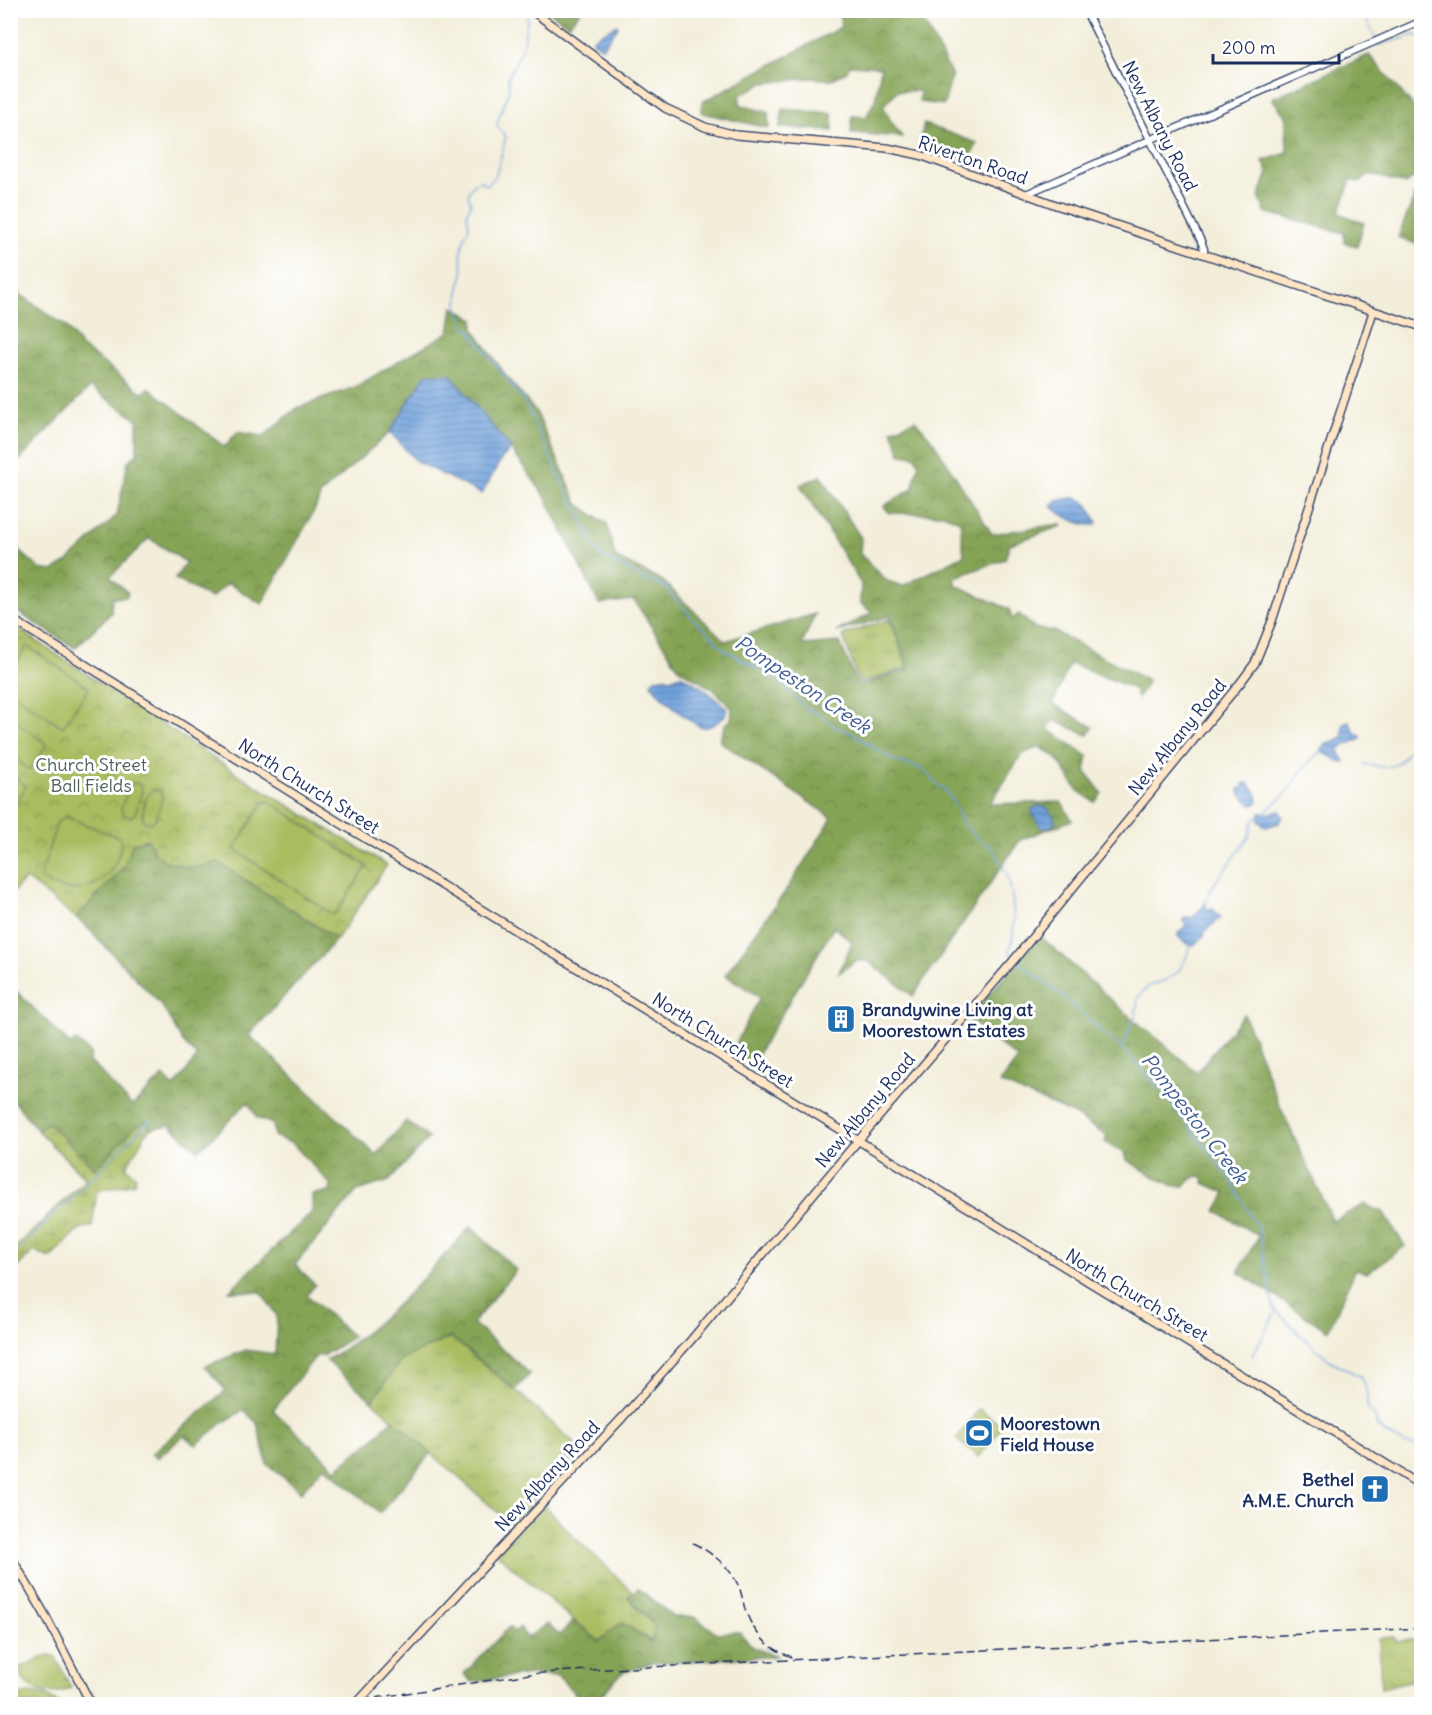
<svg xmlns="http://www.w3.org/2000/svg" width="1432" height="1715" viewBox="0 0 1432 1715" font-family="Delius,sans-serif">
  <defs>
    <pattern id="grass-tufts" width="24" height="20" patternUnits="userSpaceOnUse" patternTransform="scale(1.5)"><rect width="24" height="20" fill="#a9bc5f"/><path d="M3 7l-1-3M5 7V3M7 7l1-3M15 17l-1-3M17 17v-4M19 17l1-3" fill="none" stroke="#899952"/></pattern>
    <pattern id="forest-crowns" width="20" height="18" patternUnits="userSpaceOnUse" patternTransform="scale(1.5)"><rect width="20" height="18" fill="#86a456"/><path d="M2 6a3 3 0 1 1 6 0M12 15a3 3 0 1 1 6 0" fill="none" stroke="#6d864a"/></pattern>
    <pattern id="wetland-marsh" width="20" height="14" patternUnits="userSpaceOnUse" patternTransform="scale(1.5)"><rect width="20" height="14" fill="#a9bc5f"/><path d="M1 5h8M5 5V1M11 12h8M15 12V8" fill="none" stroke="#899952"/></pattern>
    <pattern id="park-crowns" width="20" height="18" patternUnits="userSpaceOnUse" patternTransform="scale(1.5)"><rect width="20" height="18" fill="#a9bc5f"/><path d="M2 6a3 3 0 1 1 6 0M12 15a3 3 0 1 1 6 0" fill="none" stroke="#899952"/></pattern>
    <pattern id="water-rules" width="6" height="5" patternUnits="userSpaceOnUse" patternTransform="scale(1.5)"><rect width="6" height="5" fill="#71a2db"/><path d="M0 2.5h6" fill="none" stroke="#5c84b5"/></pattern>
  </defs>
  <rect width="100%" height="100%" fill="#fff"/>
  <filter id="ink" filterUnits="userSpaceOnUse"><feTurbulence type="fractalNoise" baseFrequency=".0167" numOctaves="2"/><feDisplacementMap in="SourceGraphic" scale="12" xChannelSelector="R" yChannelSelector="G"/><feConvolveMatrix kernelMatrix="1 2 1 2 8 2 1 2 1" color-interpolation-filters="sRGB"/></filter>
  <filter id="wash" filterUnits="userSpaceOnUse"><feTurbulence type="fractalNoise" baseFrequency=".008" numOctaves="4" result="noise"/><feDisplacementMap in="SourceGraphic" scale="24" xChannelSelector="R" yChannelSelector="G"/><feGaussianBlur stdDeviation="1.35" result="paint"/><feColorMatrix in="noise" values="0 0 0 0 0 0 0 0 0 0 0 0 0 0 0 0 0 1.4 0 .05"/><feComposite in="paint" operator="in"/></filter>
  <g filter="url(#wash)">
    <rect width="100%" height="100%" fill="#f3eeda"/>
    <path fill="url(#grass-tufts)" stroke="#62765e" stroke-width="1.5" d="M890 619 908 668 859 683 843 635Z
      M451 1337 520 1394 583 1451 550 1482 511 1524 372 1401 402 1359Z
      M542 1502 572 1535 633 1592 628 1597 656 1627 651 1641H599L574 1621 496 1553Z"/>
    <path fill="url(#forest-crowns)" stroke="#506a5a" stroke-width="1.5" d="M548 11H581L568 25Z
      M839 11H879L883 13 895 11H918L952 75 944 105 919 102 920 91H897L883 106 891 121 902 137 851 133 852 116 866 117 875 100 881 67 850 65 846 72 831 80 811 78 763 83 740 95V105L768 112 769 128 702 113V102L841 27Z
      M1369 55 1421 115V172L1405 184 1370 174 1361 182 1351 180 1339 213 1364 223 1357 247 1344 242V233L1265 212 1259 197 1268 173 1263 161 1287 153 1286 117 1272 98Z
      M783 109 832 113 833 131 780 127Z
      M924 124 977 143 969 162 918 147Z
      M1421 180V230L1416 244 1398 237Z
      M11 288 66 326 81 346 143 393 149 388 225 447 237 432 264 436 297 408 355 387 449 332 453 307 474 319V329L506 376 536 412 578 504 607 524 615 557 663 581 725 641 815 614 802 645 840 642 858 686 909 669 890 616 836 632 872 613 860 603 861 584 800 485 821 476 861 538 860 554 887 581 903 586 964 555 960 521 943 514 889 513 884 506 912 489 919 464 915 456 901 454 892 430 915 420 933 441 992 534 1059 524 1062 526 1010 544 1005 559 954 578 956 585 1009 609 1012 619 1019 614 1035 628 1053 631 1149 681 1137 698 1134 689 1070 663 1053 704 1093 727 1088 735 1053 720 1048 729 1088 756 1085 771 1102 793 1095 802 1078 791 1056 757 1040 747 1022 754 990 804 1061 802 1072 820 1020 840 913 996 868 961H855L839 973 852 942 834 927 751 1065 732 1051 760 997 725 975 787 889 832 818 719 741 725 724 731 720 732 708 713 689 679 669 634 600 599 604 546 498 511 449 455 381 452 375 426 374 390 432 321 494 315 509 262 604 228 583 211 598 175 579 186 562 149 538 110 577 128 593 126 597 112 598 111 613 75 648 11 608V543L40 569 53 571 67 562 117 515 128 461 137 454V420L90 387 11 469 10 424 12 419 10 418Z
      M148 839 155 852 200 867 218 862 337 939 249 1035 376 1155 406 1121 429 1138 389 1181 357 1191 295 1265 315 1285 307 1295 353 1337 324 1355 316 1356 273 1410 336 1469 372 1440 393 1419 431 1453 380 1513 324 1466 301 1492 267 1464 257 1423 243 1410 224 1422 196 1445 184 1436 157 1458 151 1454 226 1391 205 1366 246 1350 275 1354 277 1316 261 1292 229 1291 312 1212V1194L330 1192V1184L293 1144 274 1136 273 1124 257 1118 248 1102 198 1151 170 1125 149 1129 147 1122 135 1127 95 1169 48 1123 38 1131 11 1097 10 985 71 1045 76 1041 91 1053 89 1062 96 1067 132 1106 163 1076 174 1087 197 1057 183 1042 162 1006 86 926 76 918 112 880 124 866 133 843Z
      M1040 936 1127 1014 1197 1072 1244 1014 1279 1104 1333 1221 1365 1204 1374 1209 1382 1210 1405 1246 1367 1273 1356 1269 1328 1331 1238 1272 1259 1236 1216 1211 1226 1193 1204 1183V1179L1200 1176C1191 1176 1190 1183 1183 1186 1171 1190 1138 1166 1127 1160L1125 1153 1105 1142 1107 1136 1073 1114 1000 1083 1018 1059 968 1019Z
      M471 1226 516 1270 473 1323 530 1374 515 1390 451 1337 402 1359 372 1401 326 1360C381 1329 428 1273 471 1226Z
      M638 1588 674 1617H695L717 1633 740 1632 752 1647 778 1656 651 1663 622 1673 593 1704H583L584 1703 558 1676 529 1674 472 1682 464 1674 509 1627 515 1632 520 1627 527 1638 547 1624 559 1635 574 1621 599 1641 622 1623 651 1641 656 1627 628 1597Z"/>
    <path fill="url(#wetland-marsh)" stroke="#62765e" stroke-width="1.5" d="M147 1121 149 1129 126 1167 136 1176 134 1183 97 1191 92 1227 81 1228 50 1258 34 1251 11 1273V1252L86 1179 38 1131 48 1123 95 1169 135 1127Z"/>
    <path fill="url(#park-crowns)" stroke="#62765e" stroke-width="1.5" d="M11 624 250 782 387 865 337 939 218 862 200 867 185 866 164 861 154 852 148 839 133 843 124 866 112 880 76 918 26 879 11 894Z
      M1395 1637 1396 1641 1421 1639V1678L1381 1688 1379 1638Z"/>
    <path fill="#a9bc5f" stroke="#62765e" stroke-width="1.5" d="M27 646 89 688 63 727 11 692V671Z
      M11 719 47 744 30 770 11 756Z
      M11 775 26 786 11 812Z
      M134 783 141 785 142 792 135 814 129 817 123 814 121 809 129 786Z
      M153 790 160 791 163 797 155 820 151 823 144 821C140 813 146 795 153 790Z
      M269 801 367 866 336 913 332 914 234 849 263 803Z
      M66 817 121 838C121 872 91 898 57 887 51 885 46 881 40 878L57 822Z
      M979 1409 1003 1426 979 1457 956 1439Z
      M48 1655 55 1656 71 1688C49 1698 27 1692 17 1669Z
      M32 1693 47 1696 60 1704H14L11 1699 24 1694Z"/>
    <path fill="url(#water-rules)" stroke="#46689c" stroke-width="1.5" d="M617 25 618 27 603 47H601L593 41V39L595 37Z
      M426 374 452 375 455 381 511 449 502 458 482 494 417 462 390 432Z
      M1072 498C1088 499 1090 509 1097 522L1095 525C1080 526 1062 516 1051 506L1056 501Z
      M680 675C698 683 713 695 727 709L724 717C719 721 710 729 703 727 692 725 656 693 651 683L656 678 664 677 670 679Z
      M1349 721 1355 733 1361 735V738L1338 749 1345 762H1341L1322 752V748L1327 744 1343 737V723Z
      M1244 783 1249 784 1256 793 1258 799 1256 804 1251 805 1239 793V789L1242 788Z
      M1040 806C1049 807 1054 814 1055 823 1052 827 1046 828 1041 827L1033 815 1032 809Z
      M1278 810 1280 811 1283 817 1279 823 1266 827 1259 821 1260 813 1268 814Z
      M1206 903V908L1213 909 1221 918 1206 930 1203 937 1193 946 1184 942 1178 936V933L1186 926 1183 919 1187 917 1192 918Z"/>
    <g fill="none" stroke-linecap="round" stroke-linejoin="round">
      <path stroke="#71a2db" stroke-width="1.5" d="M1361 10 1375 37
        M528 15 522 50 508 77 509 90 497 123 499 129 506 137 496 175 488 185 480 181 473 184 468 194 471 203 467 213 469 227 464 239 461 251 463 274 459 287 458 308 463 322 526 404 560 478 581 517 592 543 600 555 644 579 664 586 692 618 712 636 715 641 725 650 775 678 806 708 822 716 835 727 852 733 893 760 919 768 926 772 936 783 946 791 954 803 963 823 975 836 992 848 999 859 1008 877 1012 895 1014 919 1013 937 1009 951 1013 957
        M1377 44 1379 45 1414 35 1419 36 1422 38
        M1364 764C1371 765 1381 768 1388 767 1404 764 1413 743 1422 731
        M1265 814C1269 806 1276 804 1282 798 1296 782 1305 760 1324 751
        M1255 819 1261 817
        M1205 903 1211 889 1249 837 1253 821
        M1017 961 1066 999 1134 1060 1156 1085 1228 1176 1259 1230 1273 1307 1299 1334 1331 1361 1361 1377 1367 1393V1408L1375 1416 1377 1426 1382 1431 1405 1444 1422 1446
        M1122 1049 1132 1022 1136 1015 1138 997 1149 986 1168 979 1178 972 1186 958 1190 945
        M10 1260 57 1211 77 1193 150 1120
        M1252 1356 1276 1312"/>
    </g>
  </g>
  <g filter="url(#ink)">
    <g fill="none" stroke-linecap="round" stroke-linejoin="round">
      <g stroke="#3b4c71" stroke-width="9">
        <path id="tertiary" d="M1085 10 1201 241 1204 249V255
          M1026 194 1422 21"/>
      </g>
      <g stroke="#3b4c71" stroke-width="10">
        <path id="secondary" d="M531 10 665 108 705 127 736 135 887 148 920 155 1056 205 1422 327
          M10 618 345 826 1422 1486
          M10 1555 44 1613 91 1704
          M356 1704 623 1417 692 1339 851 1149 1013 961 1241 682 1255 663 1272 621 1373 312"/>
      </g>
      <use href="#tertiary" stroke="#fff" stroke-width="6"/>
      <use href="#secondary" stroke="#fee5c5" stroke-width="7"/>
      <path stroke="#1b2f5e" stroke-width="1.5" stroke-dasharray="9 4.5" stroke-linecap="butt" d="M693 1543C712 1553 730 1566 739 1587 742 1594 743 1602 745 1609 753 1633 768 1649 792 1657
        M336 1704 530 1674 570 1671 1422 1628"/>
    </g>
  </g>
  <defs>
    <g id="building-square" transform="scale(1.5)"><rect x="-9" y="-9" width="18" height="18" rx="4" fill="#1f6fb2" stroke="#fff"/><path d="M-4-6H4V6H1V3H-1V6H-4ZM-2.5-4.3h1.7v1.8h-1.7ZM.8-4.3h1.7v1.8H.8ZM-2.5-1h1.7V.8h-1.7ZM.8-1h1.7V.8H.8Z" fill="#fff"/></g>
    <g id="stadium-square" transform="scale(1.5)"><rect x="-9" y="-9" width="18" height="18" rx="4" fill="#1f6fb2" stroke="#fff"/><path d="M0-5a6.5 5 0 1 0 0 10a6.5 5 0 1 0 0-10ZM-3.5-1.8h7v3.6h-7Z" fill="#fff"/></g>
    <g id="church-square" transform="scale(1.5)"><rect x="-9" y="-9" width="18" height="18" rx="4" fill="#1f6fb2" stroke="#fff"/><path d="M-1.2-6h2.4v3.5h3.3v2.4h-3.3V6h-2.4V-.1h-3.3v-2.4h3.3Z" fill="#fff"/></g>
  </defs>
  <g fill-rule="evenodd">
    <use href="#building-square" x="841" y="1019"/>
    <use href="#stadium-square" x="979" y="1433"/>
    <use href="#church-square" x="1375" y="1489"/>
  </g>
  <g text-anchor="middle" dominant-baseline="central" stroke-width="6" stroke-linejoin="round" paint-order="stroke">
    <g font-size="18" fill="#1b2f5e" stroke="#fff">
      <text transform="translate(1160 126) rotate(63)">New Albany Road</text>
      <text transform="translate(973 160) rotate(19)">Riverton Road</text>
      <text transform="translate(1177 737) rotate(-51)">New Albany Road</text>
      <text transform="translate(309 786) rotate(32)">North Church Street</text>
      <text transform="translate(723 1040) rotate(32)">North Church Street</text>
      <text transform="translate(865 1110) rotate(-50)">New Albany Road</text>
      <text transform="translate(1137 1295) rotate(31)">North Church Street</text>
      <text transform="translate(547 1476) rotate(-47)">New Albany Road</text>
    </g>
    <g font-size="18" fill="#4d605e" stroke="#fff">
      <text x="91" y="764">Church Street<tspan x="91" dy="21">Ball Fields</tspan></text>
    </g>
    <g font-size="18" font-weight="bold" fill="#1b2f5e" stroke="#fff" text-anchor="start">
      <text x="862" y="1009">Brandywine Living at<tspan x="862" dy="21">Moorestown Estates</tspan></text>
      <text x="1000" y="1423">Moorestown<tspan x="1000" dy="21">Field House</tspan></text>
      <text x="1354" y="1479" text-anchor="end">Bethel<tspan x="1354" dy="21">A.M.E. Church</tspan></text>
    </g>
    <g font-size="20" font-style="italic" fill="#3d5d90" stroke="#fff">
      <text transform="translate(803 684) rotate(34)">Pompeston Creek</text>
      <text transform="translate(1195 1118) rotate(52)">Pompeston Creek</text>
    </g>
  </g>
  <rect width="1432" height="1715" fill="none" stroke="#fff" stroke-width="36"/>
  <path d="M1213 54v9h126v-9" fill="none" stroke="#1b2f5e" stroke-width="3"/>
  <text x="1222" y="54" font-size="18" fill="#1b2f5e" stroke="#ffffff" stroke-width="4.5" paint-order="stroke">200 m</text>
</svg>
